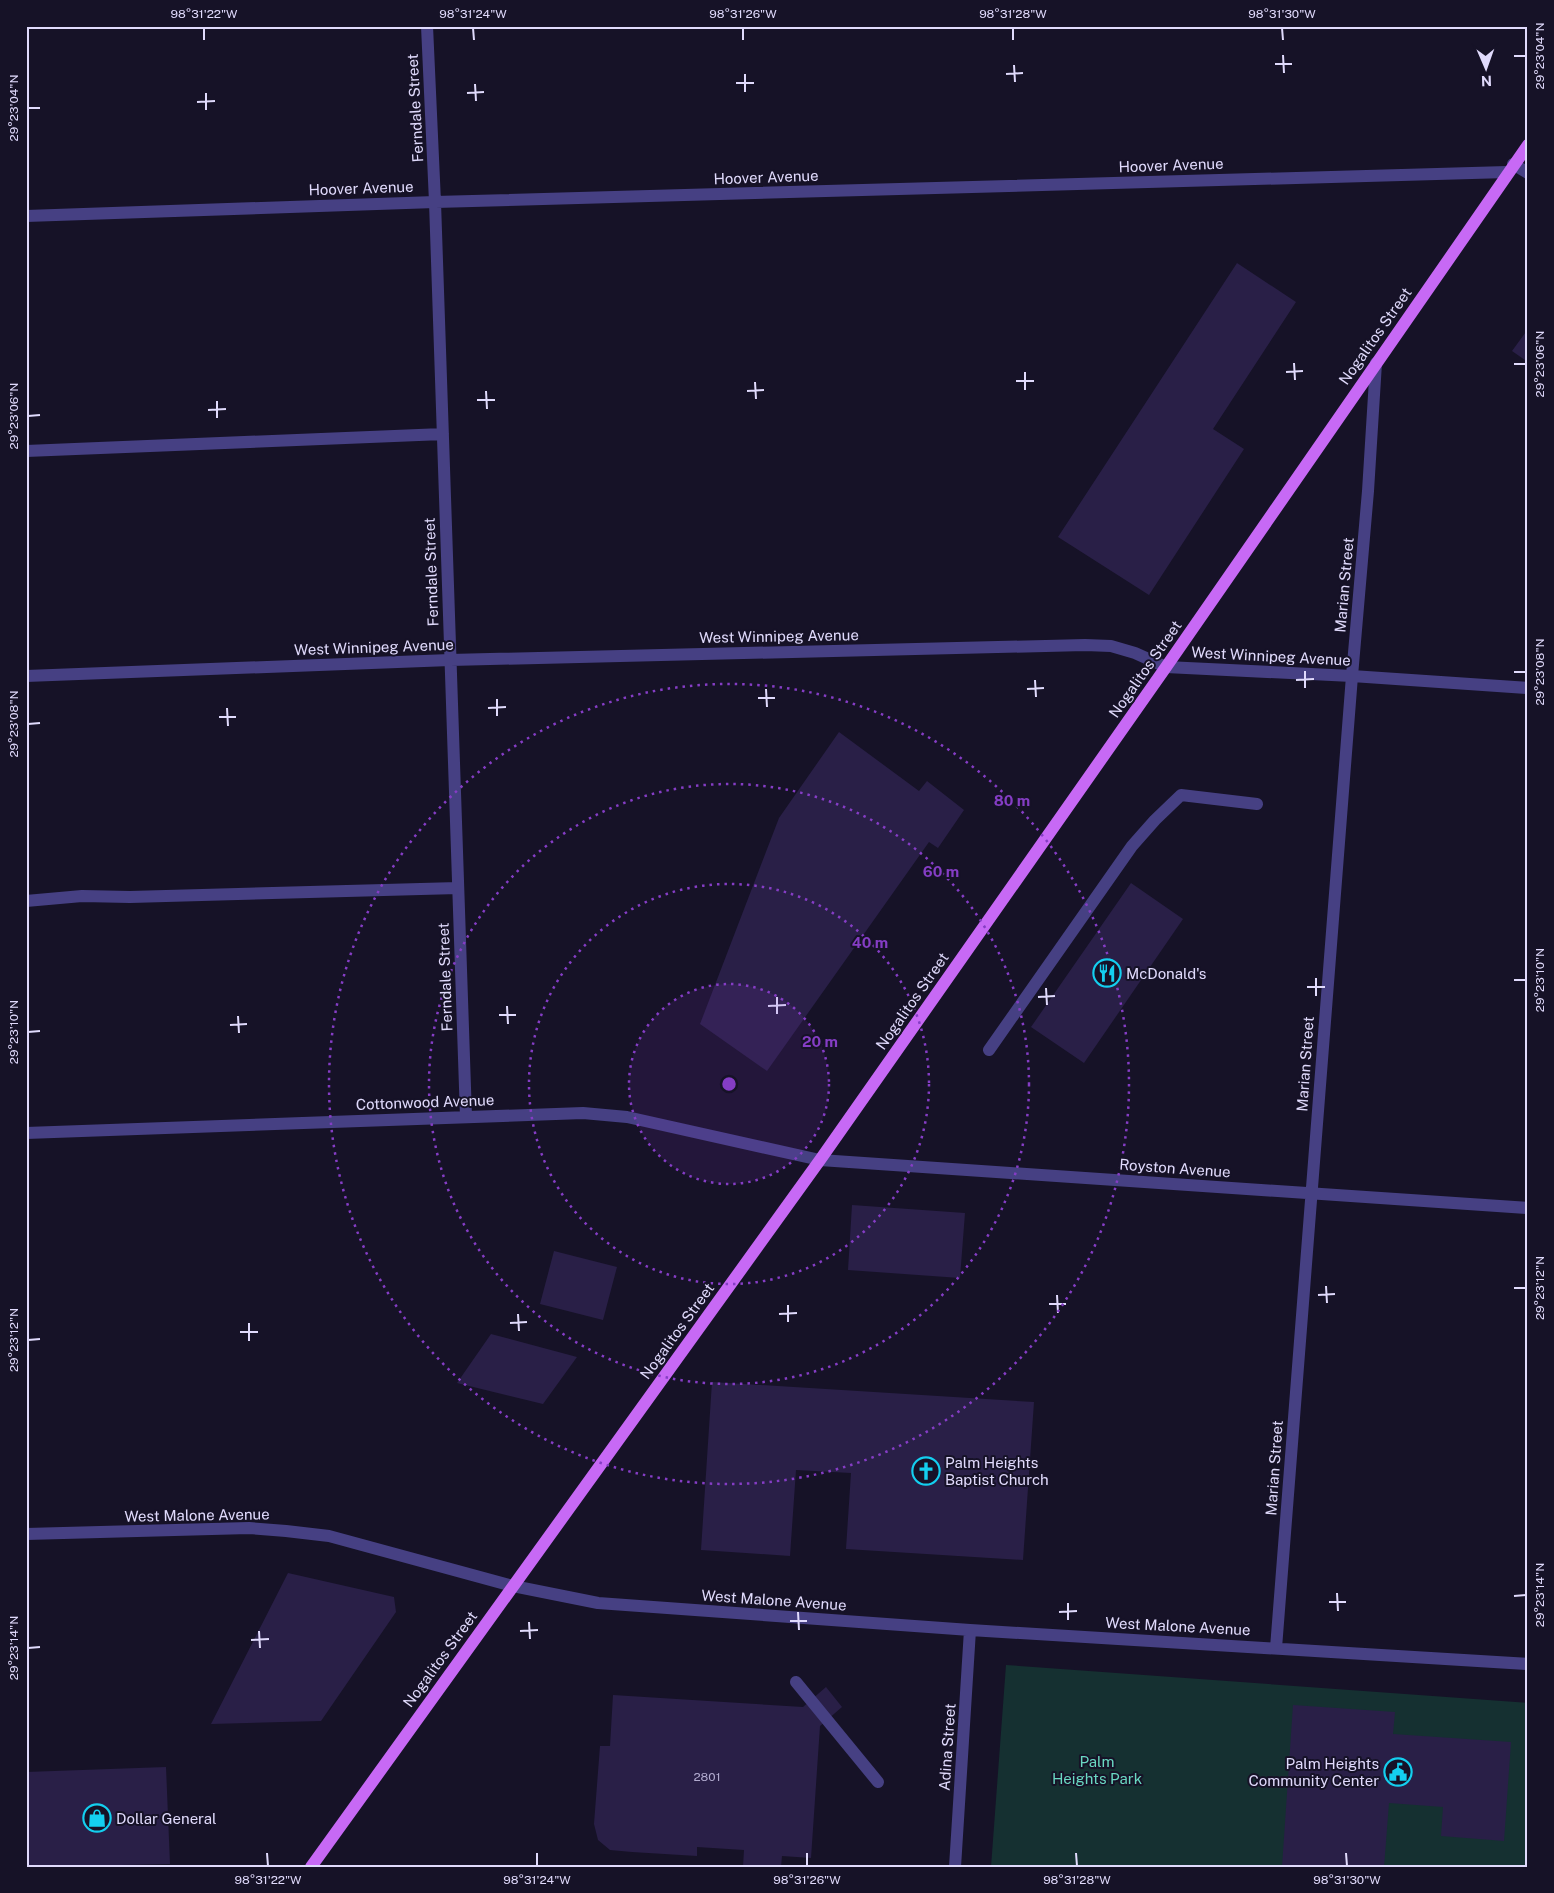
<svg xmlns="http://www.w3.org/2000/svg" width="1554" height="1893" viewBox="0 0 1554 1893" font-family="'Public Sans',sans-serif">
  <rect width="100%" height="100%" fill="#161227"/>
  <path fill="#153031" d="M1006 1665 1528 1703V1867H991Z"/>
  <path fill="#291f47" d="M1237 263 1296 302 1213 429 1244 449 1149 595 1058 537Z
    M1528 329V362L1512 351Z
    M839 732 919 791 927 781 964 810 938 848 929 842 767 1071 700 1024 779 818Z
    M1131 883 1183 919 1084 1063 1031 1027Z
    M852 1205 965 1213 960 1278 848 1270Z
    M554 1251 617 1267 603 1320 540 1304Z
    M491 1334 577 1357 543 1404 457 1383Z
    M712 1382 1034 1402 1023 1560 846 1549 851 1473 796 1470 790 1556 701 1550Z
    M288 1573 394 1597 396 1612 321 1721 211 1724Z
    M826 1687 842 1707 820 1726 811 1858 782 1856 781 1867H743L744 1850 697 1847V1856L632 1852 610 1850 598 1840 594 1824 600 1746H610L613 1695 803 1707Z
    M1293 1705 1395 1712 1393 1734 1511 1742 1504 1841 1441 1836 1443 1807 1389 1803 1384 1867H1282Z
    M166 1767 170 1864 26 1867V1772Z"/>
  <g fill="none" stroke-linecap="round" stroke-linejoin="round">
    <path stroke="#464083" stroke-width="12" d="M427 26 435 202 466 1117
      M1513 164 1528 173
      M26 216 435 202 1507 172
      M26 451 443 434
      M26 676 450 660 1085 645 1111 646 1135 653 1166 667 1352 676 1528 688
      M26 901 82 896 130 897 458 888
      M989 1050 1132 846 1155 820 1181 795 1257 804
      M26 1133 583 1113 627 1117 820 1160 1528 1208
      M26 1534 249 1528 286 1531 329 1536 513 1586 598 1603 970 1630 1528 1664
      M1276 1648 1352 676 1368 491 1376 363
      M796 1682 878 1782
      M955 1867 970 1630"/>
    <path stroke="#c769f5" stroke-width="12" d="M311 1867 820 1160 1166 667 1528 145"/>
  </g>
  <path fill="none" stroke="#e0dafc" stroke-width="2" d="M204 28V40M473 28 474 40M743 28V40M1013 28V40M1282 28 1283 40M1283 55 1284 73M1514 56H1526M1275 64H1292M1014 65 1015 82M745 74V92M1006 74 1023 73M736 83H754M475 84 476 101M206 93V110M467 93 484 92M197 102 215 101M28 108H40M1294 363 1295 380M1514 364H1526M1025 372V390M1286 372 1303 371M1016 381H1034M755 382 756 399M486 391 487 409M747 391 764 390M477 400H495M217 401V418M208 410 226 409M28 416 40 415M1305 671V688M1514 672H1526M1035 680 1036 697M1296 680 1314 679M766 689 767 707M1027 689 1044 688M758 698H775M497 699V716M227 708 228 726M488 708 506 707M219 717H236M28 724 40 723M1316 978V996M1514 980H1526M1307 987H1325M1046 988 1047 1005M777 997V1014M1038 997 1055 996M507 1006 508 1024M768 1006 786 1005M499 1015H516M238 1016 239 1033M230 1025 247 1024M28 1032 40 1031M1326 1286 1327 1303M1514 1288H1526M1057 1295 1058 1313M1318 1295 1335 1294M1049 1304H1066M788 1305V1322M518 1314 519 1331M779 1314 797 1313M249 1323V1341M510 1323 527 1322M240 1332H258M28 1340 40 1339M1337 1593 1338 1611M1514 1596 1526 1595M1329 1602H1346M1068 1603V1620M798 1612 799 1630M1059 1612 1077 1611M790 1621H807M529 1622 530 1639M259 1631 260 1648M520 1631 538 1630M251 1640 269 1639M28 1648 40 1647M267 1853 268 1866M537 1853V1866M807 1853V1866M1076 1853 1077 1866M1346 1853 1347 1866"/>
  <circle cx="729" cy="1084" r="100" fill="#853dc5" fill-opacity=".12"/>
  <g fill="none" stroke="#853dc5" stroke-width="2.5" stroke-dasharray="2.5 5">
    <circle cx="729" cy="1084" r="100"/>
    <circle cx="729" cy="1084" r="200"/>
    <circle cx="729" cy="1084" r="300"/>
    <circle cx="729" cy="1084" r="400"/>
  </g>
  <defs>
    <g id="restaurant-ring" transform="scale(1.4375)"><circle r="9.5" fill="#161227" stroke="#14cfef" stroke-width="1.5"/><path d="M-5-6h1v4h1v-4h1v4h1v-4h1v5L-1.5 .5V6h-2V.5L-5-1ZM5-6V6H3V1.5H1.5Q1.5-4 5-6Z" fill="#14cfef"/></g>
    <g id="church-ring" transform="scale(1.4375)"><circle r="9.5" fill="#161227" stroke="#14cfef" stroke-width="1.5"/><path d="M-1.2-6h2.4v3.5h3.3v2.4h-3.3V6h-2.4V-.1h-3.3v-2.4h3.3Z" fill="#14cfef"/></g>
    <g id="civic-ring" transform="scale(1.4375)"><circle r="9.5" fill="#161227" stroke="#14cfef" stroke-width="1.5"/><path d="M-.6-6.5H3V-4.5H.6V-3L4-1V1h2V6H-6V1h2V-1L-.6-3ZM-1.2 2.5V6h2.4V2.5Z" fill="#14cfef"/></g>
    <g id="shop-ring" transform="scale(1.4375)"><circle r="9.5" fill="#161227" stroke="#14cfef" stroke-width="1.5"/><path d="M-5-2.5h2.3a2.7 3.5 0 0 1 5.4 0H5L5.5 6h-11ZM-1.5-2.5h3a1.5 2.3 0 0 0-3 0Z" fill="#14cfef"/></g>
  </defs>
  <g fill-rule="evenodd">
    <use href="#restaurant-ring" x="1107" y="973"/>
    <use href="#church-ring" x="926" y="1471"/>
    <use href="#civic-ring" x="1398" y="1772"/>
    <use href="#shop-ring" x="97" y="1818"/>
  </g>
  <g text-anchor="middle" dominant-baseline="central" stroke-width="4" stroke-linejoin="round" paint-order="stroke">
    <g font-size="12" fill="#b2abcf">
      <text x="707" y="1777">2801</text>
    </g>
    <g font-size="15" fill="#e0dafc" stroke="#161227">
      <text transform="translate(415 108) rotate(-93)">Ferndale Street</text>
      <text transform="translate(1171 165) rotate(-2)">Hoover Avenue</text>
      <text transform="translate(766 177) rotate(-2)">Hoover Avenue</text>
      <text transform="translate(361 188) rotate(-2)">Hoover Avenue</text>
      <text transform="translate(1375 336) rotate(-55)">Nogalitos Street</text>
      <text transform="translate(431 572) rotate(-92)">Ferndale Street</text>
      <text transform="translate(1344 585) rotate(-85)">Marian Street</text>
      <text transform="translate(779 636) rotate(-1)">West Winnipeg Avenue</text>
      <text transform="translate(374 647) rotate(-2)">West Winnipeg Avenue</text>
      <text transform="translate(1271 656) rotate(3)">West Winnipeg Avenue</text>
      <text transform="translate(1145 669) rotate(-55)">Nogalitos Street</text>
      <text transform="translate(445 977) rotate(-92)">Ferndale Street</text>
      <text transform="translate(912 1001) rotate(-55)">Nogalitos Street</text>
      <text transform="translate(1305 1064) rotate(-86)">Marian Street</text>
      <text transform="translate(425 1102) rotate(-2)">Cottonwood Avenue</text>
      <text transform="translate(1175 1168) rotate(4)">Royston Avenue</text>
      <text transform="translate(677 1331) rotate(-54)">Nogalitos Street</text>
      <text transform="translate(1274 1468) rotate(-86)">Marian Street</text>
      <text transform="translate(197 1515) rotate(-1)">West Malone Avenue</text>
      <text transform="translate(774 1600) rotate(4)">West Malone Avenue</text>
      <text transform="translate(1178 1626) rotate(3)">West Malone Avenue</text>
      <text transform="translate(440 1659) rotate(-54)">Nogalitos Street</text>
      <text transform="translate(947 1747) rotate(-86)">Adina Street</text>
    </g>
    <g font-size="15" fill="#e0dafc" stroke="#161227" text-anchor="start">
      <text x="1126" y="973">McDonald's</text>
      <text x="945" y="1462">Palm Heights<tspan x="945" dy="17">Baptist Church</tspan></text>
      <text x="1379" y="1763" text-anchor="end">Palm Heights<tspan x="1379" dy="17">Community Center</tspan></text>
      <text x="116" y="1818">Dollar General</text>
    </g>
    <g font-size="15" fill="#6ad8c2" stroke="#161227">
      <text x="1097" y="1761">Palm<tspan x="1097" dy="17">Heights Park</tspan></text>
    </g>
  </g>
  <circle cx="729" cy="1084" r="8" fill="#853dc5" stroke="#161227" stroke-width="2.5"/>
  <g font-size="15" text-anchor="middle" font-weight="bold" fill="#853dc5" stroke="#161227" stroke-width="4" stroke-linejoin="round" paint-order="stroke">
    <text x="1012" y="806">80 m</text>
    <text x="941" y="877">60 m</text>
    <text x="870" y="948">40 m</text>
    <text x="820" y="1047">20 m</text>
  </g>
  <rect width="1554" height="1893" fill="none" stroke="#161227" stroke-width="55"/>
  <g transform="translate(1486 68) rotate(178)" stroke="#161227" stroke-width="4" paint-order="stroke">
  <path d="M0-4L9 19L0 12L-9 19Z" fill="#e0dafc"/>
  <text y="-8" font-size="14" font-weight="bold" text-anchor="middle" fill="#e0dafc">N</text>
  </g>
  <rect x="28" y="28" width="1498" height="1838" fill="none" stroke="#e0dafc" stroke-width="2"/>
  <g font-size="12" text-anchor="middle" fill="#e0dafc">
    <text x="204" y="18">98°31'22"W</text>
    <text x="473" y="18">98°31'24"W</text>
    <text x="743" y="18">98°31'26"W</text>
    <text x="1013" y="18">98°31'28"W</text>
    <text x="1282" y="18">98°31'30"W</text>
    <text transform="translate(1540 56) rotate(-90)" y="4">29°23'04"N</text>
    <text transform="translate(14 108) rotate(-90)" y="4">29°23'04"N</text>
    <text transform="translate(1540 364) rotate(-90)" y="4">29°23'06"N</text>
    <text transform="translate(14 416) rotate(-90)" y="4">29°23'06"N</text>
    <text transform="translate(1540 672) rotate(-90)" y="4">29°23'08"N</text>
    <text transform="translate(14 724) rotate(-90)" y="4">29°23'08"N</text>
    <text transform="translate(1540 980) rotate(-90)" y="4">29°23'10"N</text>
    <text transform="translate(14 1032) rotate(-90)" y="4">29°23'10"N</text>
    <text transform="translate(1540 1288) rotate(-90)" y="4">29°23'12"N</text>
    <text transform="translate(14 1340) rotate(-90)" y="4">29°23'12"N</text>
    <text transform="translate(1540 1595) rotate(-90)" y="4">29°23'14"N</text>
    <text transform="translate(14 1648) rotate(-90)" y="4">29°23'14"N</text>
    <text x="268" y="1884">98°31'22"W</text>
    <text x="537" y="1884">98°31'24"W</text>
    <text x="807" y="1884">98°31'26"W</text>
    <text x="1077" y="1884">98°31'28"W</text>
    <text x="1347" y="1884">98°31'30"W</text>
  </g>
</svg>
